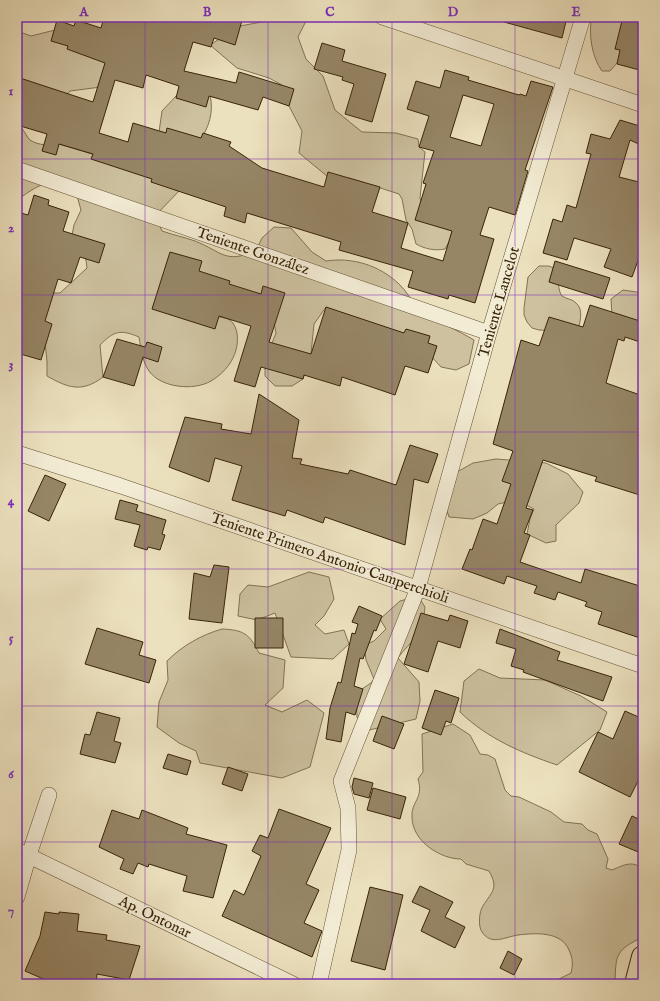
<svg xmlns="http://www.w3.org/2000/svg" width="660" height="1001" viewBox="0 0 660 1001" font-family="'IM FELL English',serif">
  <rect width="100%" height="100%" fill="#ece1be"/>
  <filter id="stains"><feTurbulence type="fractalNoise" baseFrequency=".005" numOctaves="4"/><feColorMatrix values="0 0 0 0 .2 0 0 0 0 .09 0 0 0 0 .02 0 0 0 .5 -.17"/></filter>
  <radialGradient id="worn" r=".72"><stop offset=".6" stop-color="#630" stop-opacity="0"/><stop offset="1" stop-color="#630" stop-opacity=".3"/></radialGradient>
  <path fill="#cdc19f" stroke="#827252" d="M269 17H308L298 37 306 59 323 76 335 110 362 132 396 133 418 139 419 147 425 152 420 198 422 205 453 227 450 240 445 249C435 251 425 249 416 244L412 229 406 220 402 199 399 194C383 189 366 183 349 178L345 206 328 177 299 153 302 131 289 106 286 91 282 85 269 78 237 68 210 45 240 26 267 21Z
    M592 17H635L625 54 610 71H602C592 58 588 33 592 17Z
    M55 30 121 65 101 87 70 91 65 97 17 98V31L31 36Z
    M178 94H210C214 114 209 126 199 143L159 132 162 111Z
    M17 125C24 128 25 135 30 140 39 146 49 145 59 144L158 174 179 191 155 216 162 231C173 235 184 237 195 241 223 252 224 264 256 251L262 238 274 227 291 228 312 252 326 261C352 257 379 265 399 284 407 291 412 303 420 310 434 320 459 331 474 340L469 364 456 370 441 367 419 343 326 307 314 324 311 354 303 379 292 386H275L265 376V361L276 333 273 317 253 293 213 316C217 317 223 317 228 319 233 321 236 328 237 333 240 353 228 371 211 381 194 391 161 388 149 371 142 361 141 349 139 337 120 329 114 331 100 345L103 377C82 393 68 388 47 376V362L44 331V293H60L87 268 85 253 72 235 74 225 81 210 77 196C46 179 46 180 17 200Z
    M539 266H549L556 269C558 276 558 292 562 296 566 299 573 299 576 303 584 309 580 324 577 332L539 330 532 328 527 322 524 315V308L528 277Z
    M623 290 643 293V337L612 315 611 299Z
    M496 459 546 463 568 474 583 492 579 503 556 525V541L546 543 527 534 530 519 534 509 516 500 498 504 487 513 473 519 449 517 444 502 457 472 473 463Z
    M309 572 329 577 334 599 324 616 315 625 325 634 344 630 349 644 333 659 291 657 275 613 257 620 238 616 240 594 248 585 268 587Z
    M418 596 425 607C424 616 423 627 417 635 412 643 404 649 398 658L419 682 420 701 416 719 365 731 357 717 356 693 371 683 374 679 366 660 364 645 374 641 386 629 380 619 400 601Z
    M222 629C243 630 249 633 259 653L285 660 283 688 265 705 282 712 307 700 324 713 310 767 282 778 200 763 196 751 179 743 157 727 159 702 168 680 167 661C182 646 201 635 222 629Z
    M479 669 500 678 545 680 581 696 607 712 600 730 557 765C522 753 488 739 460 712L464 681Z
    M453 724 470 735 480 754 488 755 495 759 505 790 511 796 519 797 551 812 564 822 582 824 588 830 597 834 608 859 606 868 612 870C624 865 632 860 643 869V912L639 939C614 951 616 958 615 984H544L553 982 571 973C573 964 573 959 569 950 561 931 535 933 518 935 505 937 491 946 482 932 478 927 479 911 483 906 492 891 499 889 489 871L466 864 461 859C440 859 412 841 412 817 411 801 424 799 418 779L423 772 422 734Z"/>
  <path fill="#968666" stroke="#382406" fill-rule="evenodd" d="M104 17H243L235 45 214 38 211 47 193 42 184 71 236 83 239 72 294 89 289 106 263 97 258 110 209 96 206 107 176 98 179 86 146 75 143 88 115 80 99 133 128 142 133 123 166 133 167 128 201 138 203 133 231 142 229 146 262 168 324 187 328 172 380 187 372 212 408 223 401 248 443 261 452 231 415 220 426 184 423 183 434 151 419 147 429 116 407 109 416 81 440 88 445 70 469 77 468 80 519 95 520 94 526 96 531 81 553 87 525 170 528 171 515 215 489 207 480 235 494 239 475 303 449 295 448 299 408 287 413 271 339 250 341 242 247 213 245 223 224 216 226 207 151 182 152 179 91 159 93 154 59 144 56 155 42 151 47 134 17 125V90L20 78 93 102 105 63 67 49 68 46 51 41 57 20 74 26 76 20 101 28ZM463 95 494 104 481 146 450 137Z
    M505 17H567L562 38 504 22Z
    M623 17H643V71L617 64 620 50 615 49Z
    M322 43 345 50 342 61 386 74 372 122 345 114 354 84 342 80 343 77 314 69Z
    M620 120 643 127V146L630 140 619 177 643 183V256L640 255 632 277 604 267 611 249 574 238 567 260 543 253 553 219 562 222 567 205 576 208 591 154 586 153 591 134 610 139Z
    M34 195 49 200 48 205 69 212 63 231 105 244 99 263 80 257 71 283 58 279 45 321 52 324 41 360 17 353V212L28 215Z
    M170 252 202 261 199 271 230 281 229 284 261 294 263 286 285 293 269 342 311 354 326 307 404 333 406 329 430 336 428 343 437 346 428 373 405 366 395 395 342 377 340 386 304 375 303 379 261 367 255 387 234 381 251 326 219 316 215 329 152 309Z
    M555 261 610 278 603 299 549 282Z
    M590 305 643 322V343L625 337 624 341 618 339 606 383 643 396V496L595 481 597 477 543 460 526 508 533 510 524 533 530 535 520 562 581 583 585 569 643 587V639L598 624 602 612 585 606 587 602 558 592 555 600 534 593 537 586 507 576 504 584 462 569 470 549 472 550 483 519 497 524 511 484 502 481 513 451 493 444 521 340 539 346 549 317 583 327Z
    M117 339 145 347 147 342 162 347 158 362 143 357 134 386 103 377Z
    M259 394 299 420 292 458 302 459 300 464 348 474 350 470 396 485 410 445 438 454 428 483 414 479 405 545 325 517 323 523 287 510 285 516 232 500 242 466 215 458 209 482 169 467 185 417 222 424 221 429 251 434Z
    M45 475 66 484 49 521 28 511Z
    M120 500 138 505 136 511 166 520 162 534 165 535 160 550 148 547 147 550 134 546 140 525 115 519Z
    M214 565 229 567 222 623 189 619 194 573 210 577Z
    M359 606 382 616 376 631 374 630 363 659 360 658 354 686 363 689 355 715 346 712 341 742 326 739 330 708 338 682 341 683 352 633 355 634 358 624 352 622Z
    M421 613 448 621 450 615 468 621 460 648 438 641 428 672 404 664Z
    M255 618H283V648H255Z
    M97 628 143 642 139 655 156 660 149 683 85 664Z
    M500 629 560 652 557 660 612 677 603 701 523 672 524 670 511 666 516 649 496 643Z
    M435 690 459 698 451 723 446 721 441 735 422 728Z
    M625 711 643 719V771L630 797 579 772 598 732 613 739Z
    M97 712 120 718 114 741 121 743 115 763 80 754 85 734 90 735Z
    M382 716 404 724 394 749 373 741Z
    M168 754 191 761 187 775 163 768Z
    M228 767 248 774 242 791 222 784Z
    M354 778 373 783 369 798 354 794 352 787Z
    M373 788 406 797 400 819 367 810Z
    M279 809 331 828 306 884 319 890 304 923 322 931 312 957 222 916 234 890 244 895 261 856 252 851 260 835 268 838Z
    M112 810 139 819 142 810 188 828 186 834 227 845 213 898 183 891 187 876 149 864 148 867 138 863 133 874 120 869 124 859 99 847Z
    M632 816 643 821V854L619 844Z
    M420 886 453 902 445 917 465 927 455 948 421 931 430 910 412 902Z
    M370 887 403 895 385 970 351 961Z
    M45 912 59 914V912L79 914 77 931 107 935 106 940 140 946 129 980 97 974 96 984H55L25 971 40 936Z
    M508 951 522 959 514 975 500 968Z"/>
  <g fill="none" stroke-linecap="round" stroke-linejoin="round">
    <g stroke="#655334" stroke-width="16">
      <path id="minor" d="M382 17 643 105
        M17 169 489 333
        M17 453 121 486 643 666
        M17 850 293 984
        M17 897 29 855 49 795
        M319 984 349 850 348 808 341 781 418 588 489 333 583 17"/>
    </g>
    <g stroke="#382406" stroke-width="24">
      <path id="primary" d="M636 984 643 957"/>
    </g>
    <use href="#minor" stroke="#f3ecd5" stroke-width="15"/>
    <use href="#primary" stroke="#ece1be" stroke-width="22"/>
  </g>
  <path fill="none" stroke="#7b2cbf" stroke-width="1" stroke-opacity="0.55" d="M145 17V984M268 17V984M392 17V984M515 17V984M17 159H643M17 295H643M17 432H643M17 569H643M17 706H643M17 842H643"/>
  <g text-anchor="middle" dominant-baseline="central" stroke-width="3" stroke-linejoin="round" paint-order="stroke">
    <g font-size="15" fill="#382406" stroke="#f3ecd5">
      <text transform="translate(253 251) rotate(19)">Teniente González</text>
      <text transform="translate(499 302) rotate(-74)">Teniente Lancelot</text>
      <text transform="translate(330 558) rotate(19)">Teniente Primero Antonio Camperchioli</text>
      <text transform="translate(155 917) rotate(26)">Ap. Ontonar</text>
    </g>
  </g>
  <rect width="660" height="1001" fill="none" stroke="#ece1be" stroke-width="44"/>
  <rect x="22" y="22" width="616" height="957" fill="none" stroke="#7b2cbf" stroke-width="1.5"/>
  <g font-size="13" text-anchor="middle" font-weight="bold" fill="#7b2cbf">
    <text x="84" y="16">A</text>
    <text x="207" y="16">B</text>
    <text x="330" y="16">C</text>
    <text x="453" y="16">D</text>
    <text x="576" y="16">E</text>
    <text x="11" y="95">1</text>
    <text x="11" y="232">2</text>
    <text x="11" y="368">3</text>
    <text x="11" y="505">4</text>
    <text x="11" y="642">5</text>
    <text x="11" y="778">6</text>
    <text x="11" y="915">7</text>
  </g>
  <rect width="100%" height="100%" filter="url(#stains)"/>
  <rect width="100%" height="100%" fill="url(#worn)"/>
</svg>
